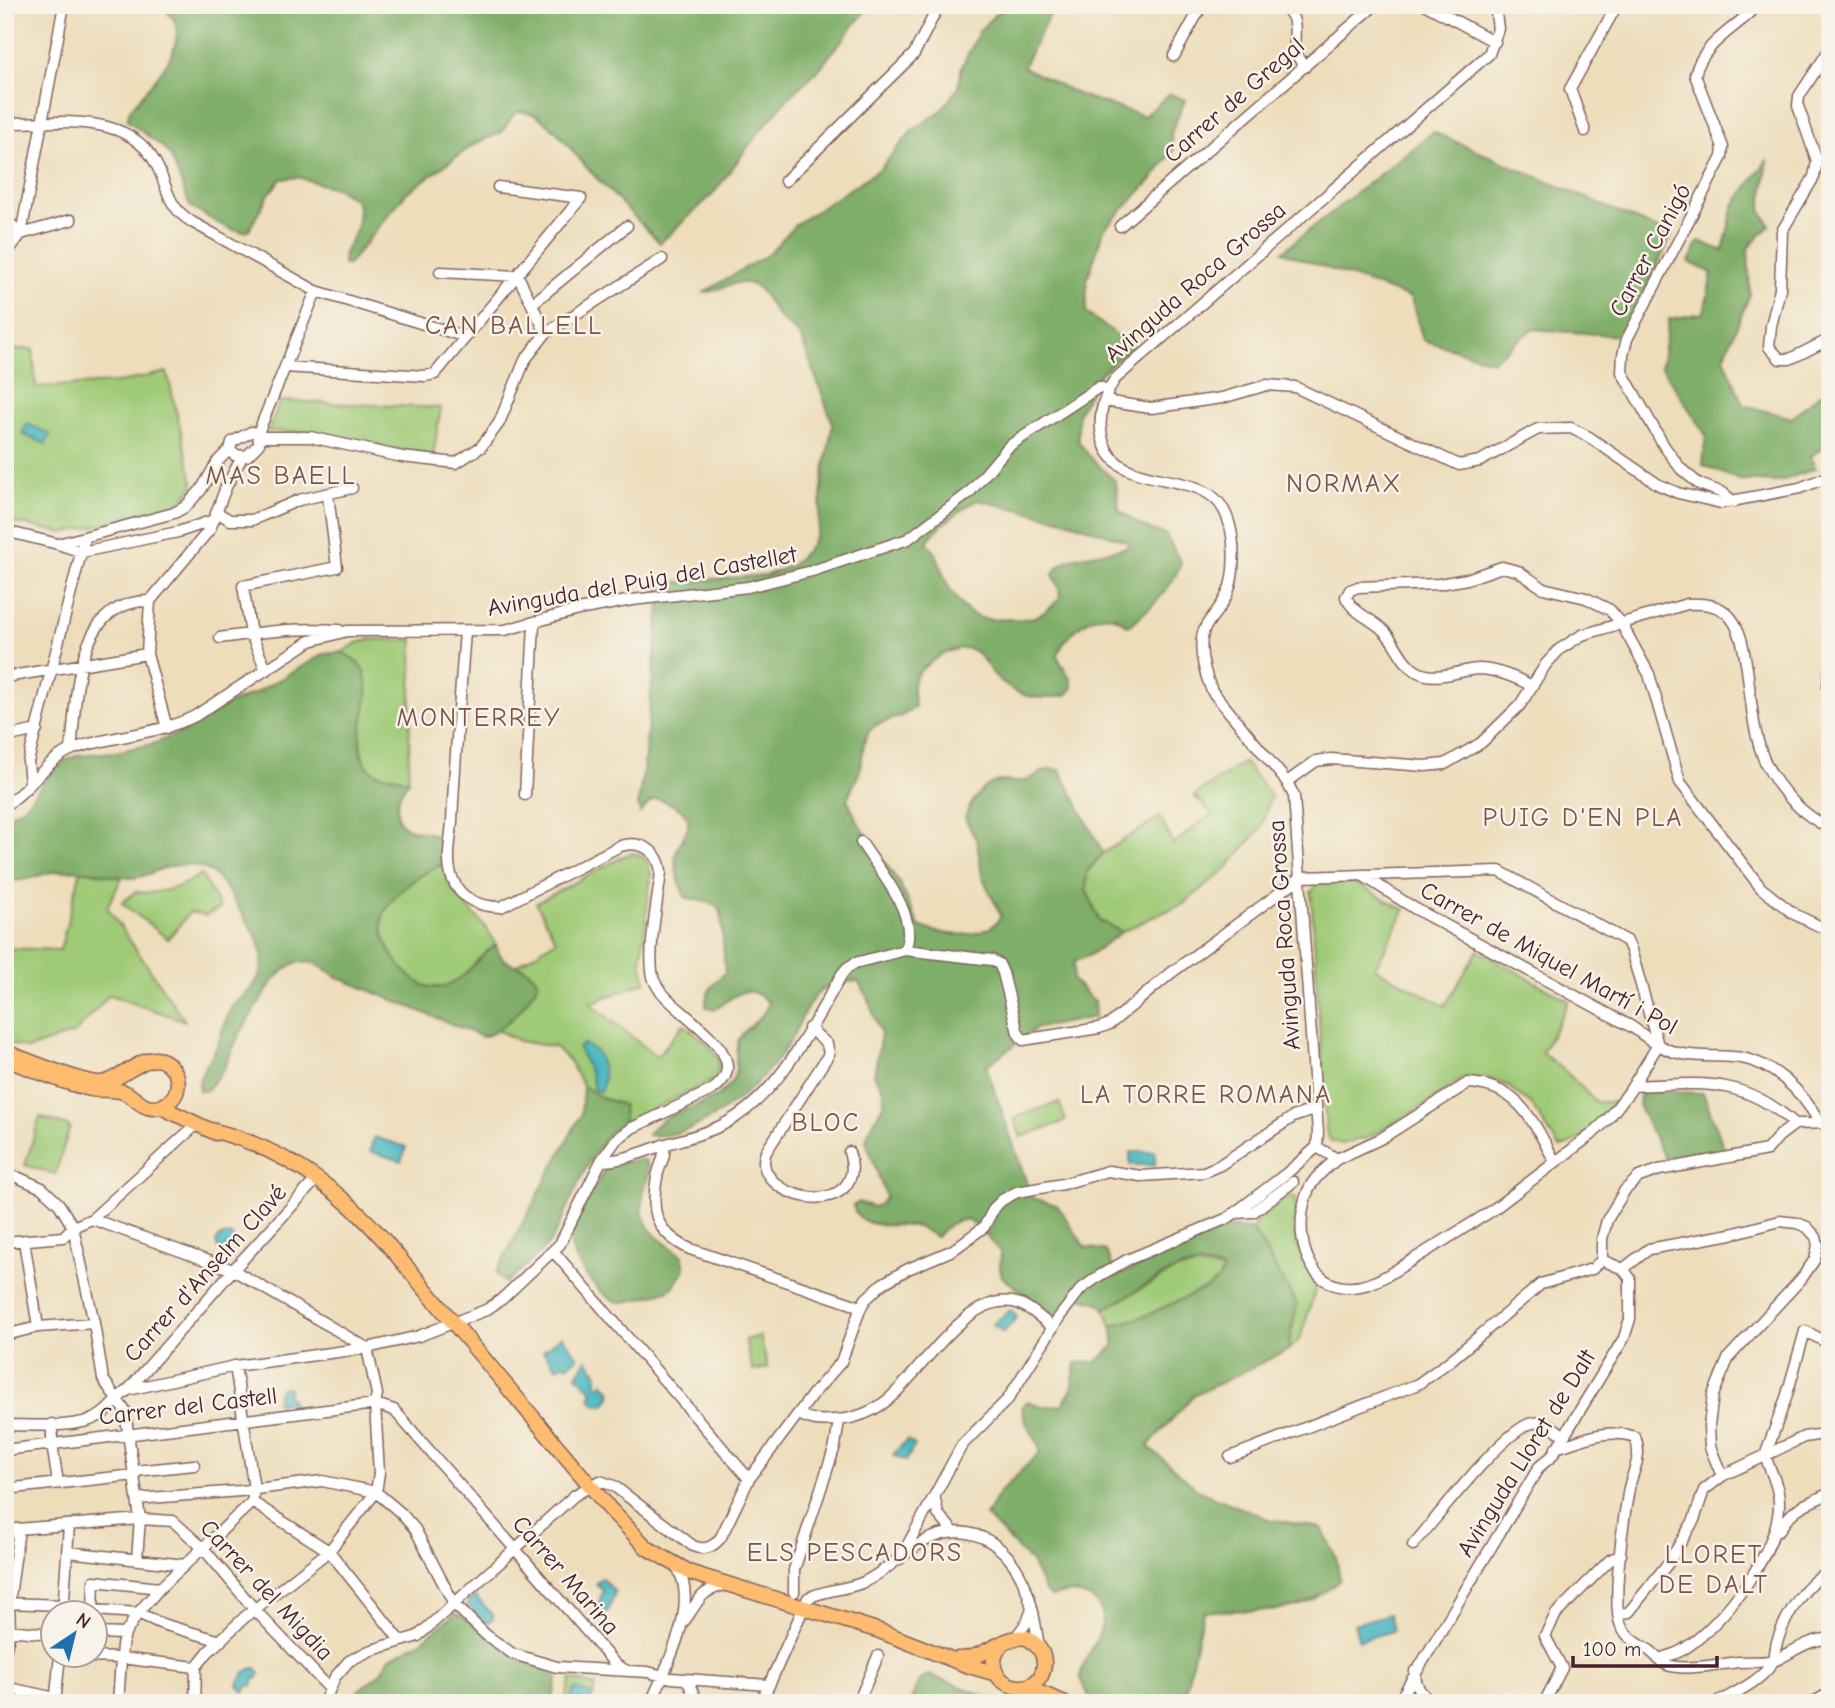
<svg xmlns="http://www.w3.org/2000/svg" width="1835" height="1708" viewBox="0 0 1835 1708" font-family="'Comic Neue',sans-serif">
  <rect width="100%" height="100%" fill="#f7f3e8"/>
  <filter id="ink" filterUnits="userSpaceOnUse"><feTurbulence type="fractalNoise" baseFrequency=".0143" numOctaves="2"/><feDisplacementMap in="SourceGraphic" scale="14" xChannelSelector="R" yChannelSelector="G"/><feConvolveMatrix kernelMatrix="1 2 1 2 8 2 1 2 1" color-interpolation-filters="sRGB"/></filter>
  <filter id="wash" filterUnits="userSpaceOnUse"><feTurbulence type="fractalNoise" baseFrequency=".00686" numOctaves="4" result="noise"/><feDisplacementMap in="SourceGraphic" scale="28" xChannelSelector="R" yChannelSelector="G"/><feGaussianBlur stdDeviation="1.57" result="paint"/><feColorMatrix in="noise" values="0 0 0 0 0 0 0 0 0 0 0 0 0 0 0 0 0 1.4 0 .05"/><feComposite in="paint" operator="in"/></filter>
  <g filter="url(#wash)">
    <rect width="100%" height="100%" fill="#edddbb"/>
    <path fill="#9fca76" stroke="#747450" stroke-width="2" d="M33 349 36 387 116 383 167 372 194 486 182 500 165 511 64 533 7 521 5 517V350Z
      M280 401 441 408 433 456 307 432 268 431Z
      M370 639 413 640 408 781C397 773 381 779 371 770 352 753 363 697 365 673L355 660 341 653 357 643Z
      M1244 762 1271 796 1261 828 1226 869 1182 905 1150 918 1122 932 1100 921 1086 890 1087 872 1103 853 1160 817 1173 844 1212 814 1194 796Z
      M633 853C645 856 649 861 651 874L641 963 646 982 590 1003 657 1057 684 1024C702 1040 730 1055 714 1080L624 1123 623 1105 602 1098 583 1086 569 1061 555 1047 519 1041 497 1030 530 997 523 967 516 966 556 940 536 903 624 856Z
      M442 865C450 899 483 915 496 945 476 957 466 982 441 987 413 993 381 948 382 922 382 901 423 870 442 865Z
      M81 870 122 878 107 907 185 1021 109 995 75 1033 28 1049 5 1042V948L60 950Z
      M201 874 220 908 205 916 190 912 168 939 122 903 135 892C161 894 179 889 201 874Z
      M1319 883H1355L1405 910 1375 968 1445 1006 1478 950 1569 1001 1542 1053 1564 1070 1596 1102H1615C1601 1119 1582 1145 1559 1147L1531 1104 1506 1085 1486 1078H1463L1425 1105 1367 1138 1341 1144 1330 1140 1326 1131 1311 892Z
      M1059 1102 1066 1121 1021 1137 1014 1118Z
      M40 1117 70 1127 55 1174 25 1165Z
      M1288 1196 1295 1197C1298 1207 1294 1215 1294 1225 1293 1246 1308 1265 1318 1282L1300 1339 1288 1350 1296 1304 1253 1230 1256 1222Z
      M1197 1266 1223 1270 1219 1279 1213 1285 1145 1316 1111 1326 1105 1309 1175 1270Z
      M760 1336 768 1368 753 1371 745 1340Z
      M571 1679 596 1686 591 1703H564Z"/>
    <path fill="#7fae67" stroke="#646649" stroke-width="2" fill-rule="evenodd" d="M161 5H870L819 69 787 99 756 136 713 194 660 243 588 169 556 131 536 115 521 111 514 114 501 133 476 143 406 193 348 265H343L344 253 357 229 359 210 356 200 338 189 297 177 281 179 268 195 249 230 245 232 234 230 218 223 190 206 171 157 164 148 127 120 130 110C147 87 186 53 175 22 172 14 165 12 161 5Z
      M1004 5H1067L1050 14 1023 67 1079 95 1144 116 1170 94 1185 100 1171 133 1173 151 1153 178 1104 229 1087 280 1086 313 1133 346 1100 374 1078 413V441L1090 457 1116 482 1119 510 1142 526 1166 535 1181 563C1171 591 1151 607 1129 626 1124 623 1119 619 1114 617 1091 609 1064 637 1057 656L1071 680 1072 689 1066 695C1033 702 1012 696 990 670 985 663 980 653 973 650 956 642 921 664 914 680 911 688 914 698 915 706 904 719 889 718 875 726 860 736 864 758 859 773 856 782 850 791 847 799L859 824 900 884 919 926C943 936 986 942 1001 916L982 876 977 841 965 818C970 803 984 781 1002 781 1010 781 1016 783 1024 781 1038 777 1044 766 1060 770L1103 853 1087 872 1086 890 1100 921 1122 932 1090 955 1074 962 1073 980 1094 1002 1095 1017 1037 1028 986 1066 1032 1198 1057 1205 1085 1247 1106 1251 1117 1276 1227 1227 1253 1230 1297 1304 1288 1350 1193 1396 1148 1446 1199 1491 1268 1519 1321 1528 1336 1557 1340 1580C1329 1588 1316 1600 1303 1604 1270 1615 1236 1608 1203 1612L1183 1703H1094C1089 1696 1082 1688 1081 1679 1079 1660 1103 1641 1102 1618 1102 1594 1069 1588 1052 1597L1045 1591 1031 1562 986 1516 999 1493 1040 1452C1036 1432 1024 1428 1022 1407L1027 1401 1041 1407 1062 1405 1071 1391 1076 1363 1096 1362 1115 1345 1111 1326 1145 1316 1207 1288 1219 1279 1223 1270C1182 1252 1139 1292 1105 1309L1100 1303 1080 1298 1056 1322 1052 1315 1002 1277 1000 1269 1001 1253 981 1229 968 1220C953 1219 946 1226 937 1237 931 1234 924 1229 917 1227 896 1222 860 1233 853 1206L859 1202 874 1207 881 1203 886 1197 866 1141C872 1113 899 1103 874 1076L881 1034 866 994 858 981C846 982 826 985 817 994 807 1003 798 1028 790 1041 766 1082 699 1142 648 1135 666 1104 712 1112 732 1081 740 1067 733 1053 739 1039 746 1025 766 1019 768 1002 744 979 735 998 714 1010L706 1006C705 993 715 981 725 973L721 912C713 899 698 902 685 897 681 887 673 865 676 854 679 839 699 823 681 810 673 804 667 801 656 799L650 802 640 813 638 804 643 773 660 606V598L654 591 678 582 767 575 792 565 810 547 818 530 823 477 833 424 802 340C796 329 787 326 779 317 768 306 764 284 745 283 731 281 717 292 703 293L770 253 795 225 880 169 912 131 942 110 958 88 962 66 980 30ZM978 500 1064 520 1123 540 1128 542 1129 546C1105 556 1067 550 1053 574L1059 588 1060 597C1047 614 1033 621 1013 619 1003 619 994 620 985 619 964 616 948 589 942 571 938 559 937 551 927 543 931 531 965 506 978 500Z
      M1433 132 1672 235 1623 336 1532 329 1493 361 1423 340 1411 298 1282 252Z
      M1768 159 1761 210 1770 225 1748 248 1750 294 1724 357 1743 405 1792 418 1818 395 1830 390V442L1810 457 1816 468 1779 482 1739 480 1703 465 1706 435 1661 366 1669 319 1704 313 1712 273 1689 262 1699 241 1723 251 1734 205Z
      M341 652C400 677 336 741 371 770 382 779 397 773 408 781 402 789 397 797 397 807 396 840 425 824 442 840V865C423 870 382 901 382 922 381 948 413 993 441 987 466 982 475 957 496 945 503 974 529 958 538 983 526 1005 507 1029 483 1037L342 979 314 963 297 962 284 970 273 981 240 1033 224 1068 207 1090 199 1091C197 1076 207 1064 214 1052 223 1038 222 1021 232 1007 236 1001 242 998 247 993 271 970 264 946 247 921 226 890 215 855 168 867 156 870 145 877 133 878 122 879 112 875 101 873 87 870 73 870 58 871 40 873 25 884 7 879L5 817 24 807 53 771 64 761 78 755 115 752 153 744 190 728 229 704 257 692 324 654Z
      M583 1086 602 1098 623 1105 624 1123C590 1139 570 1210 550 1242 539 1257 520 1270 506 1283L496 1273 581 1115Z
      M1640 1091 1703 1093 1725 1151 1666 1160 1639 1107Z
      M637 1160H645C651 1171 648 1176 645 1187 634 1224 655 1237 682 1255L685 1269 673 1287 667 1291C658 1294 627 1303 620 1302 601 1301 567 1255 571 1237 575 1217 597 1185 607 1165Z
      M456 1613 558 1678 551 1703H442L418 1696 406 1695 393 1697 385 1703H352C356 1682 384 1681 388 1659L420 1642Z
      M929 1675 1004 1703H910C915 1691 916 1680 929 1675Z"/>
    <path fill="#49b8c1" stroke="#4a6c76" stroke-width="2" d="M27 424 50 434 46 444 22 434Z
      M584 1044 597 1052C602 1065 607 1078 600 1092L593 1089C594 1072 583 1063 579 1047Z
      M374 1137 406 1147 401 1161 370 1151Z
      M1130 1152H1155V1165H1130Z
      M231 1235 237 1243 234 1246 219 1250 216 1242 219 1237Z
      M1010 1310 1017 1317 1003 1333 993 1324Z
      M562 1336 578 1357 567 1366 564 1363 557 1368 543 1351Z
      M587 1360 597 1372V1385L600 1386 603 1382 611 1391 609 1399 604 1405H597L590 1398 593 1392 577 1375Z
      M284 1387 289 1388 288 1395 293 1403 290 1407 284 1401 278 1404 276 1401 279 1390Z
      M907 1440 915 1445 906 1461 893 1455Z
      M602 1578 615 1592 608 1612 597 1608 603 1591 596 1583Z
      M475 1596 493 1615V1619L487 1623 468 1606 467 1603Z
      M1389 1614 1393 1631 1359 1640 1354 1624Z
      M256 1668 260 1673 257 1679H254L252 1686 248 1685 244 1692 238 1685C241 1676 246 1669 256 1668Z
      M574 1689 591 1694 588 1703H570Z"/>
  </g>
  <g filter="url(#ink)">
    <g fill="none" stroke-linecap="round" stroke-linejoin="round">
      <g stroke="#83625d" stroke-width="13">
        <path id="minor" d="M1283 5C1302 22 1291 33 1296 53 1298 58 1302 63 1305 67
          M1426 5 1495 42
          M1830 49 1799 96 1798 106 1817 161 1814 177 1782 231 1780 289 1771 326 1769 347 1780 359H1790L1830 339
          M1174 56 1202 5
          M5 123C58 124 133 109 159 170 169 193 169 208 192 222L316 291 466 337
          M1585 131 1570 89 1617 5
          M785 181 914 54 939 5
          M498 187 581 198
          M5 218 21 234
          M1120 226 1375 5
          M21 234 64 5
          M5 255 21 234 71 220
          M440 272 518 276 546 333
          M532 304 627 226
          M285 367 425 376 435 374 581 198
          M1104 401 1151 408 1222 398 1267 385 1295 387 1459 465 1480 461 1538 429 1571 428 1589 437 1659 485 1678 493 1721 503 1800 488 1830 476
          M258 433 316 291
          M259 437H310L402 457 456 463 481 447 499 423 525 360 546 333 662 259
          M1734 502 1723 493 1699 484 1681 469 1664 446 1622 372 1623 355 1627 339 1722 157 1723 147 1695 75C1702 43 1737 28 1758 5
          M218 513 230 520H252L299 500 352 488
          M5 531 58 544 174 513 185 507 201 490 218 461 230 449 232 442 251 432 258 433 259 444 247 456 234 455 230 449
          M58 544 82 552 178 532 214 520
          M220 638C264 632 294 627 339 630
          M266 670 251 634 243 586 337 567 328 495
          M1830 670 1828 687 1830 699
          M5 677 147 654
          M1532 686C1517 678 1498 670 1480 669 1460 669 1436 683 1416 671 1400 661 1396 641 1382 629 1370 618 1353 613 1346 597L1350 590 1358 587 1439 584 1467 579 1502 567 1518 571 1543 588 1586 598 1610 610 1621 623 1649 674 1680 782 1761 888 1794 914 1819 926
          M167 728 147 654 150 601 210 529 226 487 242 457
          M5 737 37 730
          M71 750C77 697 74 600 150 601
          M1287 782 1316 761 1331 759 1425 766 1445 764 1481 743 1520 705 1546 664 1560 649 1582 635 1687 604C1703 603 1720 604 1731 618 1742 632 1744 652 1747 669 1751 698 1753 737 1766 764 1779 790 1803 816 1830 828
          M30 784 28 762 85 537
          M525 795 534 624
          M5 805C31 790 45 760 73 749 113 735 157 735 195 716L310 641 347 631 505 630 578 610 632 600 748 587 812 571 908 539 969 493 1009 446 1099 387 1107 390
          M861 842C879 871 920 915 905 950
          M1362 875 1414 908 1632 1027C1645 1036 1658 1047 1674 1052 1693 1058 1713 1055 1733 1057 1772 1060 1802 1091 1820 1123
          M1301 877 1499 871 1627 941 1631 950 1658 1045 1629 1092 1608 1119 1591 1135 1490 1212 1388 1275C1371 1285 1349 1292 1330 1283 1298 1268 1295 1213 1311 1185 1317 1175 1328 1166 1337 1159
          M809 1028 827 1044 829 1054 766 1152C750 1192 839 1219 851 1175 853 1168 851 1159 849 1152
          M1633 1086C1700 1084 1741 1075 1795 1124
          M664 1145C666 1157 659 1166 657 1177 650 1212 656 1233 690 1249L861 1307
          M1317 1147 1337 1159 1382 1138 1468 1083C1519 1085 1534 1123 1555 1162
          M601 1161C622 1161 643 1152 663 1145 683 1139 706 1134 724 1124 780 1095 811 1027 842 974L847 968 855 963 905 950 992 960 999 964 1003 973 1018 1033 1023 1040 1099 1028 1110 1024 1171 973 1301 877
          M5 1175 17 1177 42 1188 59 1204 73 1227 94 1323 103 1379 125 1411 140 1519 137 1559
          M1235 1213 1253 1212 1293 1182
          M92 1219 197 1124
          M24 1241 38 1327
          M5 1242 63 1237 73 1227 92 1219 233 1270 367 1348
          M554 1252 749 1479
          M1602 1260V1239L1607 1220 1625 1190 1639 1177 1659 1170 1767 1150 1779 1136 1795 1124 1830 1123
          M1623 1269 1649 1249 1731 1234 1780 1221 1797 1223 1807 1227 1816 1237 1818 1245 1815 1259 1802 1278 1729 1357 1713 1395 1709 1425 1710 1447 1722 1476
          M5 1335 38 1327 94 1323
          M128 1390 235 1366 367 1348 419 1336 486 1310 502 1299 560 1244 601 1161 616 1140 632 1128 712 1090C764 1054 665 1012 654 980 646 958 658 898 661 872 659 850 640 840 620 846L501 907C481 907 461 900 453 880 445 863 451 839 452 821 455 758 460 695 465 632
          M799 1414C811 1421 821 1421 835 1420 854 1419 869 1414 885 1402 920 1376 966 1289 1017 1303 1030 1307 1041 1318 1052 1327
          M52 1424V1444L58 1483
          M5 1425C30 1425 78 1429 99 1416 110 1410 117 1397 128 1390L233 1270 313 1183
          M1556 1448C1583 1440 1607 1427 1635 1437 1643 1456 1633 1470 1629 1488 1624 1515 1611 1603 1621 1626 1626 1636 1639 1645 1649 1650 1655 1654 1659 1661 1665 1664 1682 1672 1719 1664 1739 1662 1750 1661 1766 1663 1776 1660 1793 1652 1810 1638 1830 1639
          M5 1450 375 1404 394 1410 616 1665 627 1671
          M1230 1457 1418 1384 1451 1360 1541 1284 1592 1269 1602 1260
          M135 1471 194 1465
          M5 1489 135 1475
          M137 1499 240 1491 322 1481 376 1492 401 1513 415 1529 454 1604 486 1635 513 1654 557 1667 648 1672 671 1678 769 1685
          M935 1499 938 1514 953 1531
          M252 1502 329 1551 400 1640
          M5 1530 140 1519 173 1521 203 1548 255 1610 330 1689
          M1775 1532 1779 1531C1793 1506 1806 1505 1830 1493
          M1413 1545C1437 1518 1499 1436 1529 1424 1542 1419 1554 1427 1563 1435
          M68 1552 185 1565
          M900 1559 962 1445 1008 1399 1060 1316 1081 1289 1099 1276 1127 1260 1228 1218 1287 1173 1317 1147 1318 1133 1294 796 1287 782 1212 691C1205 674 1198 652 1203 633 1206 622 1217 613 1223 602 1238 579 1237 527 1220 504 1191 466 1108 495 1101 430 1099 411 1105 394 1115 379L1489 54 1498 29 1495 5
          M794 1592V1570L835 1446 838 1427
          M5 1603 64 1605
          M64 1608 138 1613 162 1624 221 1641
          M93 1610 94 1581 160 1588
          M63 1613 69 1525
          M1618 1615 1629 1612 1669 1562 1694 1520 1704 1490 1722 1476 1804 1437 1830 1433
          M685 1620C700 1600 698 1592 725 1585
          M6 1630 52 1634
          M94 1633 125 1634
          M1016 1637 1027 1622 1032 1609
          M5 1652 10 1631 9 1604 19 1529
          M60 1656 120 1658 196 1667
          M1659 1659C1667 1656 1677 1654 1684 1649 1722 1625 1781 1549 1779 1502 1779 1486 1770 1470 1765 1456L1786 1398 1805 1331 1830 1344
          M1415 1671C1415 1687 1421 1693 1432 1703
          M687 1680 698 1703
          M5 1687 55 1698
          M55 1703 60 1656
          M118 1703 122 1645 125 1634 138 1613 160 1588 252 1502 254 1489 235 1366
          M195 1703 196 1667 208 1652 246 1616 329 1551 376 1492 379 1473 375 1404 377 1394 367 1348
          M324 1703 335 1677 349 1661 369 1651 418 1636 575 1495 600 1481 614 1486 693 1546C704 1551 714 1547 721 1537L749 1479 813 1394 841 1362 861 1307 866 1299 882 1284 908 1269 953 1250 984 1227 994 1208 1002 1200 1017 1192 1063 1184 1108 1171 1141 1176 1204 1172 1220 1165 1293 1117 1316 1109
          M651 1703C667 1664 700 1606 677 1567
          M761 1703 808 1598C826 1589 846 1590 864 1582 889 1570 907 1548 931 1538 978 1519 1014 1551 1028 1594 1034 1611 1036 1629 1039 1647
          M858 1703 878 1656
          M1398 1703 1539 1467 1552 1456 1624 1338 1630 1319V1278L1623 1269 1602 1260
          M1544 1703 1562 1668 1545 1636 1556 1614 1610 1560 1621 1555
          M1717 1703C1734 1693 1764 1680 1773 1661 1776 1655 1775 1646 1778 1639 1786 1616 1806 1580 1830 1572
          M1812 1703 1830 1693"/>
      </g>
      <g stroke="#83625d" stroke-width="17">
        <path id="major" d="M5 1052C25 1059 83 1084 101 1083 125 1081 151 1042 172 1068 178 1075 179 1084 176 1093 172 1101 164 1107 155 1108 141 1109 135 1096 123 1092 112 1088 102 1091 91 1089 62 1083 33 1069 5 1059
          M161 1107 216 1133
          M211 1130C281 1147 337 1187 384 1240L609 1508 647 1548 691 1573 877 1630 966 1665 997 1674
          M957 1659C985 1660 1003 1634 1027 1638 1037 1644 1045 1652 1044 1665 1040 1706 972 1684 1001 1645
          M1025 1687 1065 1703"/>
      </g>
      <use href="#minor" stroke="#fff" stroke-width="10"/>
      <use href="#major" stroke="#fdbc6f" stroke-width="14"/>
    </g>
  </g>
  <g text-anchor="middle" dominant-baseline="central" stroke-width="5" stroke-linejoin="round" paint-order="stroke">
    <g font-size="24" fill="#4a1f2b" stroke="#f7f3e8">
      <text transform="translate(1234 100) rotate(-41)">Carrer de Gregal</text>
      <text transform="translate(1650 250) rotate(-62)">Carrer Canigó</text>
      <text transform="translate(1195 282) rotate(-41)">Avinguda Roca Grossa</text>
      <text transform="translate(642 581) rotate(-10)">Avinguda del Puig del Castellet</text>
      <text transform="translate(1284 935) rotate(-94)">Avinguda Roca Grossa</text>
      <text transform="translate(1549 958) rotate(29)">Carrer de Miquel Martí i Pol</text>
      <text transform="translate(205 1273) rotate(-48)">Carrer d'Anselm Clavé</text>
      <text transform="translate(188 1406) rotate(-7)">Carrer del Castell</text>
      <text transform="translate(1526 1453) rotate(-58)">Avinguda Lloret de Dalt</text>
      <text transform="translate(566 1575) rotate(49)">Carrer Marina</text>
      <text transform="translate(267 1590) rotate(47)">Carrer del Migdia</text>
    </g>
    <g font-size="26" letter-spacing="2" fill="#7d524d" stroke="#f7f3e8">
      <text x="514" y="326">CAN BALLELL</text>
      <text x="281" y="476">MAS BAELL</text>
      <text x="1344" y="484">NORMAX</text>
      <text x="479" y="718">MONTERREY</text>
      <text x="1583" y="818">PUIG D'EN PLA</text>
      <text x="1206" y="1095">LA TORRE ROMANA</text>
      <text x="826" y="1123">BLOC</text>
      <text x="855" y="1553">ELS PESCADORS</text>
      <text x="1714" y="1555">LLORET<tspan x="1714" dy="30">DE DALT</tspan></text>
    </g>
  </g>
  <rect width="1835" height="1708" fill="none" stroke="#f7f3e8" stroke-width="28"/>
  <g transform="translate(74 1634) rotate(35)"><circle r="33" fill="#f7f3e8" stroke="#b29e9c" stroke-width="2"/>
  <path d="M0-5L12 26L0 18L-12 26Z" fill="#1f6fb2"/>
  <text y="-10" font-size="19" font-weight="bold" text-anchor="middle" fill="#4a1f2b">N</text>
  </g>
  <path d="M1573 1656v10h144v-10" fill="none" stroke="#4a1f2b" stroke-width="3.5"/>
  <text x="1583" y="1656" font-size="21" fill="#4a1f2b" stroke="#f7f3e8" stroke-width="5" paint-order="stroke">100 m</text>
</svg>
